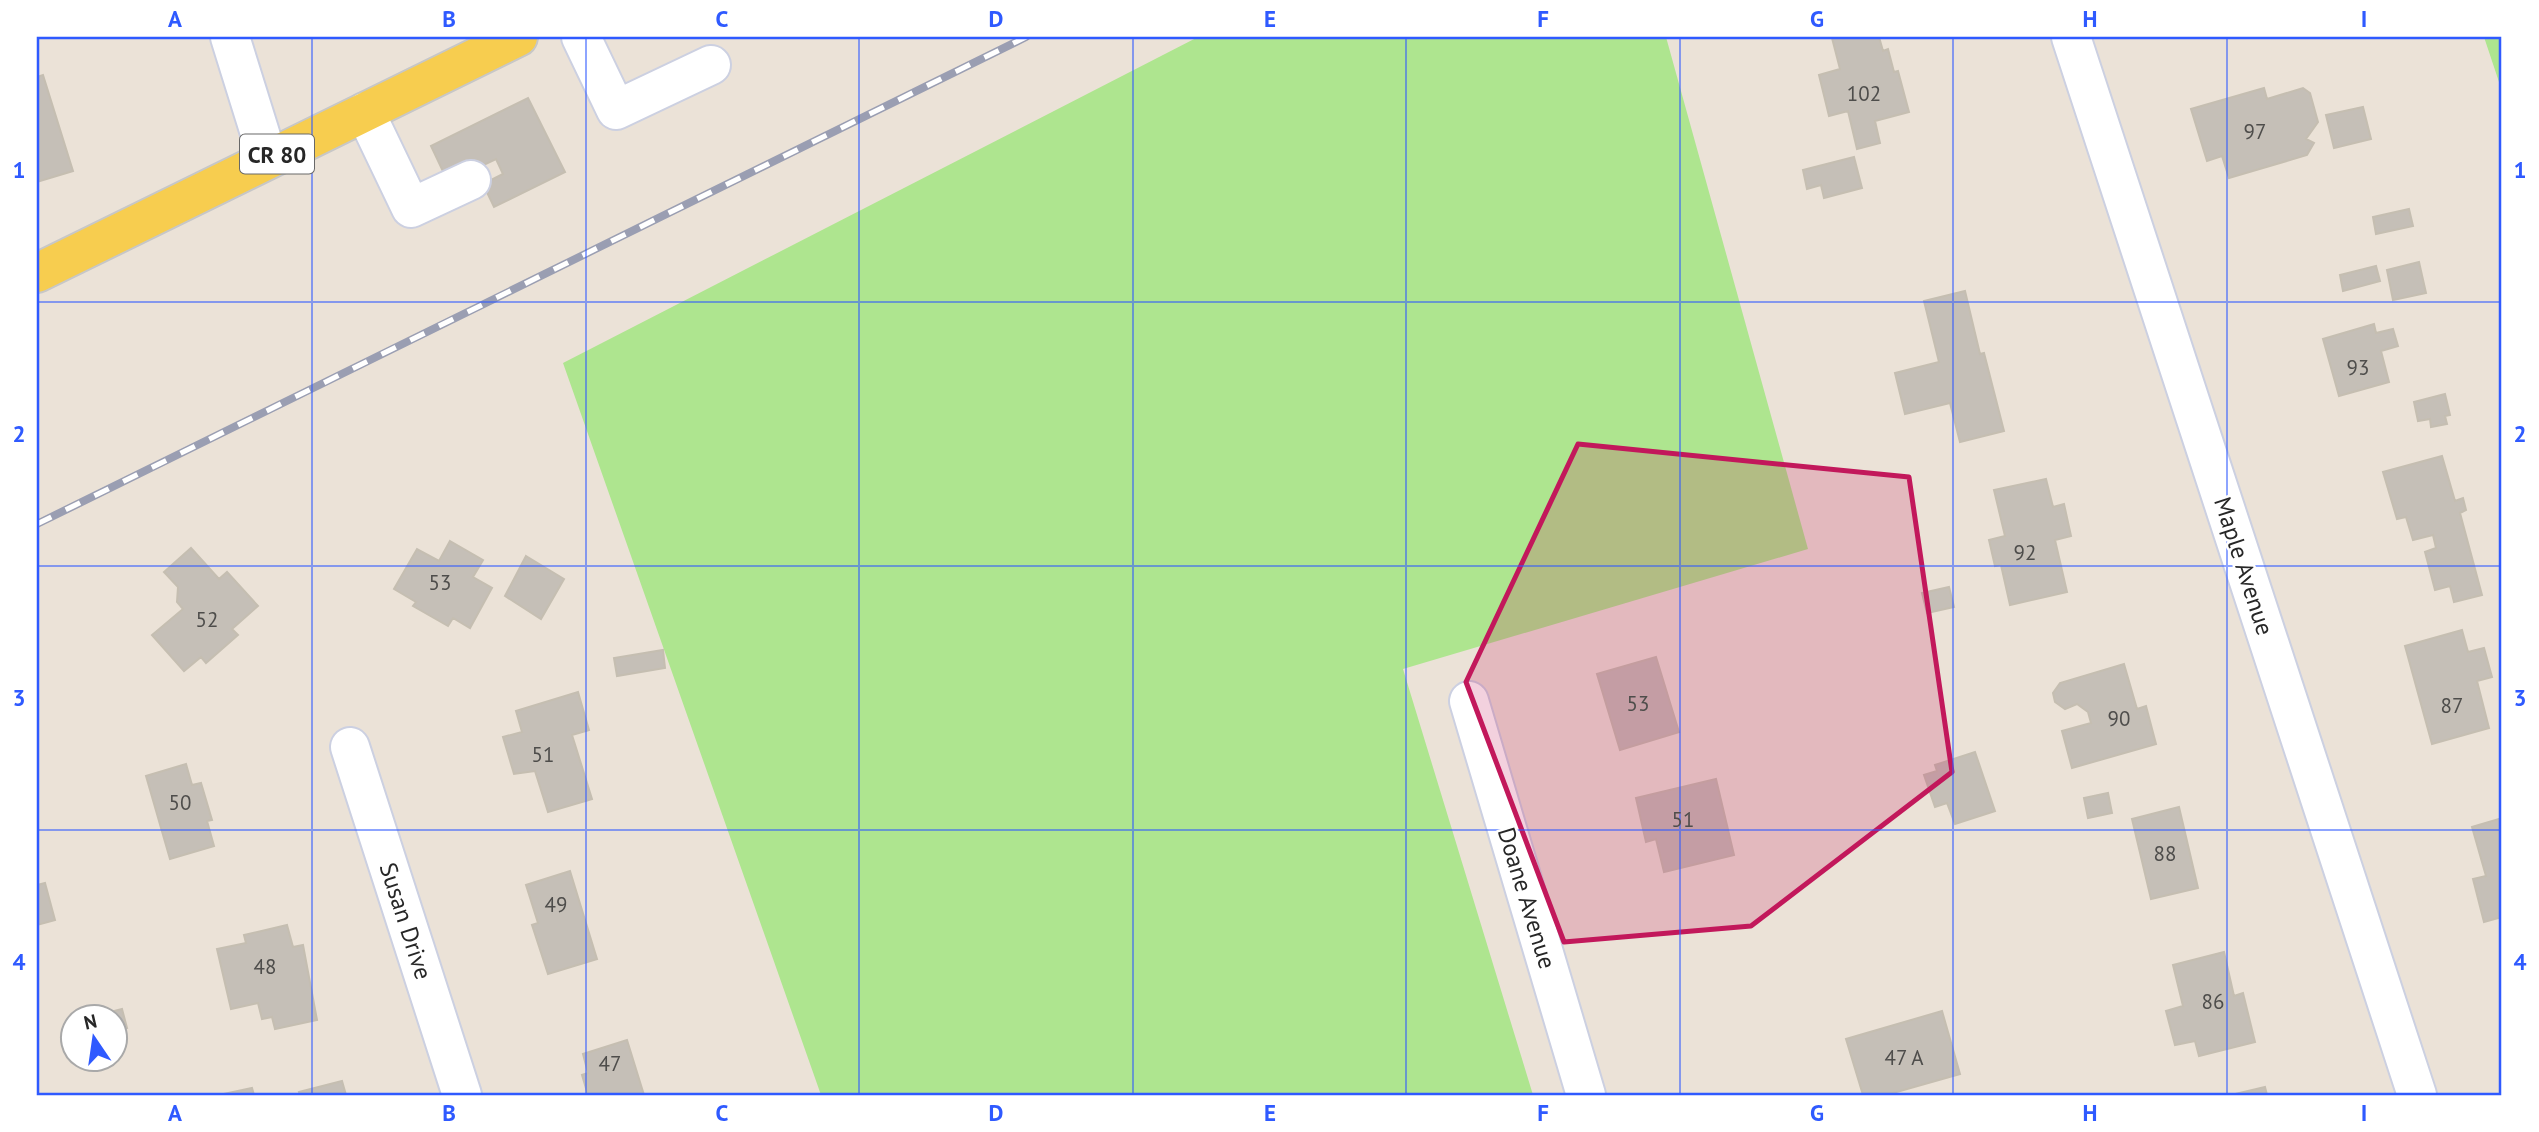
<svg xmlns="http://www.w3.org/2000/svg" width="2539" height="1132" viewBox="0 0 2539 1132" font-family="'PT Sans',sans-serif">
  <rect width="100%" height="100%" fill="#ebe2d7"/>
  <path fill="#aee58f" d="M1198 37H1666L1808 549 1403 669 1533 1095H821L563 363Z
    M2484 37H2502V91Z"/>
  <path fill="#c5bfb7" stroke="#c5beb1" stroke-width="2" d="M1879 37 1883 51 1888 49 1894 72 1898 71 1909 112 1875 121 1880 143 1857 149 1848 111 1829 116 1819 75 1840 69 1832 38Z
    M43 75 73 171 37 182V77Z
    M2264 88 2267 99 2303 88 2310 93 2318 122 2306 139 2314 143 2307 155 2229 178 2222 156 2207 161 2191 109Z
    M528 98 565 172 494 207 483 184 503 174 496 159 448 182 431 146Z
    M2363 107 2371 139 2334 148 2326 115Z
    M1854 157 1862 188 1824 198 1821 185 1807 189 1803 170Z
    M2409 209 2413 226 2376 234 2373 217Z
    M2419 262 2426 293 2393 300 2387 270Z
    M2376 266 2380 281 2343 291 2340 275Z
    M1965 291 1980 354 1984 353 2004 431 1960 442 1950 403 1905 414 1895 373 1939 362 1924 301Z
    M2374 324 2376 333 2393 329 2398 346 2381 351 2389 382 2339 396 2323 339Z
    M2445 394 2450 415 2445 416 2447 424 2431 427 2430 419 2418 421 2414 402Z
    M2442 456 2455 501 2463 498 2466 510 2460 513 2482 595 2454 602 2450 586 2435 590 2425 552 2436 548 2433 535 2413 540 2406 517 2397 519 2383 472Z
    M2046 479 2053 507 2064 504 2071 536 2055 540 2067 592 2010 605 2001 565 1995 566 1989 540 2005 536 1994 490Z
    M450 541 483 560 473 577 492 588 470 628 453 618 448 626 413 606 416 602 394 589 417 549 439 561Z
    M191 548 219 579 227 572 258 606 232 629 238 635 206 663 201 657 184 671 152 635 183 609 177 602 178 587 164 572Z
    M526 556 564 579 541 619 505 596Z
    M1949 587 1954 607 1927 613 1922 593Z
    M2462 630 2468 652 2484 648 2492 677 2477 681 2489 728 2432 744 2405 646Z
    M663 650 665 668 617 676 614 658Z
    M1656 657 1679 732 1620 750 1597 674Z
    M2124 664 2137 709 2146 706 2156 744 2072 768 2062 731 2091 723 2088 712 2077 704 2065 709 2055 702 2053 693 2060 683Z
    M578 692 589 730 572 735 592 799 548 812 535 771 514 774 503 737 522 732 516 711Z
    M1975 752 1995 811 1955 824 1947 803 1935 807 1924 775 1937 771 1935 765Z
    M186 764 192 785 201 783 212 820 207 821 214 846 170 859 146 776Z
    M1716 779 1734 855 1664 872 1656 839 1646 842 1636 798Z
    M2108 793 2112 813 2088 818 2084 798Z
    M2179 807 2198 888 2151 899 2132 819Z
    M2502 818V917L2484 922 2473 879 2486 876 2472 827Z
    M570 871 597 959 548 974 532 925 538 923 526 885Z
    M45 883 55 920 37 925V885Z
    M287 925 293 947 303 945 317 1020 275 1029 272 1017 262 1019 258 1003 231 1009 217 949 246 943 244 935Z
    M2224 952 2234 996 2243 993 2255 1042 2199 1056 2195 1041 2175 1045 2166 1011 2183 1006 2173 965Z
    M122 1009 127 1028 116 1031V1016H95Z
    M1942 1011 1960 1074 1886 1095H1863L1846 1039Z
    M627 1040 644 1095H588L582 1075 588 1073 583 1054Z
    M342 1081 346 1095H300L299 1092Z
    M2265 1087 2267 1095H2231Z
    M252 1088 254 1095H219Z"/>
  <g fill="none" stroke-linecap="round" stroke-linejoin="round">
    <g stroke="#ccd0e1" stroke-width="42">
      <path id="minor" d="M230 37 268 159
        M581 37 616 110 711 65
        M2071 37 2417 1095
        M365 112 411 208 471 180
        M1469 701 1586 1095
        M350 747 462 1095"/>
    </g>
    <g stroke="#c7c7c7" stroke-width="42">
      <path id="major" d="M37 273 518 37"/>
    </g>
    <use href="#minor" stroke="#fff" stroke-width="38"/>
    <use href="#major" stroke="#f7cd4f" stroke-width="38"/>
    <g stroke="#9a9eb2" stroke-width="8">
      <path id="rail" d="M37 524 1026 37"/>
    </g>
    <use href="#rail" stroke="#fff" stroke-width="5" stroke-dasharray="16" stroke-linecap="butt"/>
  </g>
  <path fill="#c2185b" fill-opacity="0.2" stroke="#c2185b" stroke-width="5" stroke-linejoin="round" d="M1578 444 1909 477 1952 772 1751 926 1564 942 1466 682Z"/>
  <path fill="none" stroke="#2f5aff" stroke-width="2" stroke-opacity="0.55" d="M312 37V1095M586 37V1095M859 37V1095M1133 37V1095M1406 37V1095M1680 37V1095M1953 37V1095M2227 37V1095M37 302H2502M37 566H2502M37 830H2502"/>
  <g text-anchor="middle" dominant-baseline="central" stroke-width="5" stroke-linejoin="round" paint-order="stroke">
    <g font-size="21" fill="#4e4d4b">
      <text x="1864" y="93">102</text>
      <text x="2255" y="131">97</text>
      <text x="2358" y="367">93</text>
      <text x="2025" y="552">92</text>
      <text x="440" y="582">53</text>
      <text x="207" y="619">52</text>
      <text x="1638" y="703">53</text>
      <text x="2452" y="705">87</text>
      <text x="2119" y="718">90</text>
      <text x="543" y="754">51</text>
      <text x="180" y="802">50</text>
      <text x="1683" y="819">51</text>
      <text x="2165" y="853">88</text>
      <text x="556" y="904">49</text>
      <text x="265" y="966">48</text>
      <text x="2213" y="1001">86</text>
      <text x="1904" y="1057">47 A</text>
      <text x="610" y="1063">47</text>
    </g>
    <rect fill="#fff" stroke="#686868" stroke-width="2" x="240" y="134.5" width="74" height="39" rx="5"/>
    <g font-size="23" font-weight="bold" fill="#272727">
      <text x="277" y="154">CR 80</text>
    </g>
    <g font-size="24" fill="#272727" stroke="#fff">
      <text transform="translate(2244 566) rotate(72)">Maple Avenue</text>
      <text transform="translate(1527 898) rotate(73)">Doane Avenue</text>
      <text transform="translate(406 921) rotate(72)">Susan Drive</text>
    </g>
  </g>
  <rect width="2539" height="1132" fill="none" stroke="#ffffff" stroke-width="77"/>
  <g transform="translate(94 1038) rotate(347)"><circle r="33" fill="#ffffff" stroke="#a9a9a9" stroke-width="2"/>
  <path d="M0-5L12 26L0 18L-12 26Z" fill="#2f5aff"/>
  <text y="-10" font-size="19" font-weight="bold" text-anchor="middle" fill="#272727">N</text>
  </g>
  <rect x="38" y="38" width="2462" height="1056" fill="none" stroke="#2f5aff" stroke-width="2.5"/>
  <g font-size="23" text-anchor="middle" font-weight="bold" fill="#2f5aff">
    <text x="175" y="27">A</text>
    <text x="449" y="27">B</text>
    <text x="722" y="27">C</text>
    <text x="996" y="27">D</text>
    <text x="1270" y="27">E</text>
    <text x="1543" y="27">F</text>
    <text x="1817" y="27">G</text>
    <text x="2090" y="27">H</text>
    <text x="2364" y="27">I</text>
    <text x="19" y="178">1</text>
    <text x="2520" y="178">1</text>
    <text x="19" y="442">2</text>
    <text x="2520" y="442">2</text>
    <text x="19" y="706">3</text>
    <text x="2520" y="706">3</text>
    <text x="19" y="970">4</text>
    <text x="2520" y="970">4</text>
    <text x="175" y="1121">A</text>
    <text x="449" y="1121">B</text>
    <text x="722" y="1121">C</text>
    <text x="996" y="1121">D</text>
    <text x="1270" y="1121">E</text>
    <text x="1543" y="1121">F</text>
    <text x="1817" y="1121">G</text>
    <text x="2090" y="1121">H</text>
    <text x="2364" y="1121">I</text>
  </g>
</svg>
